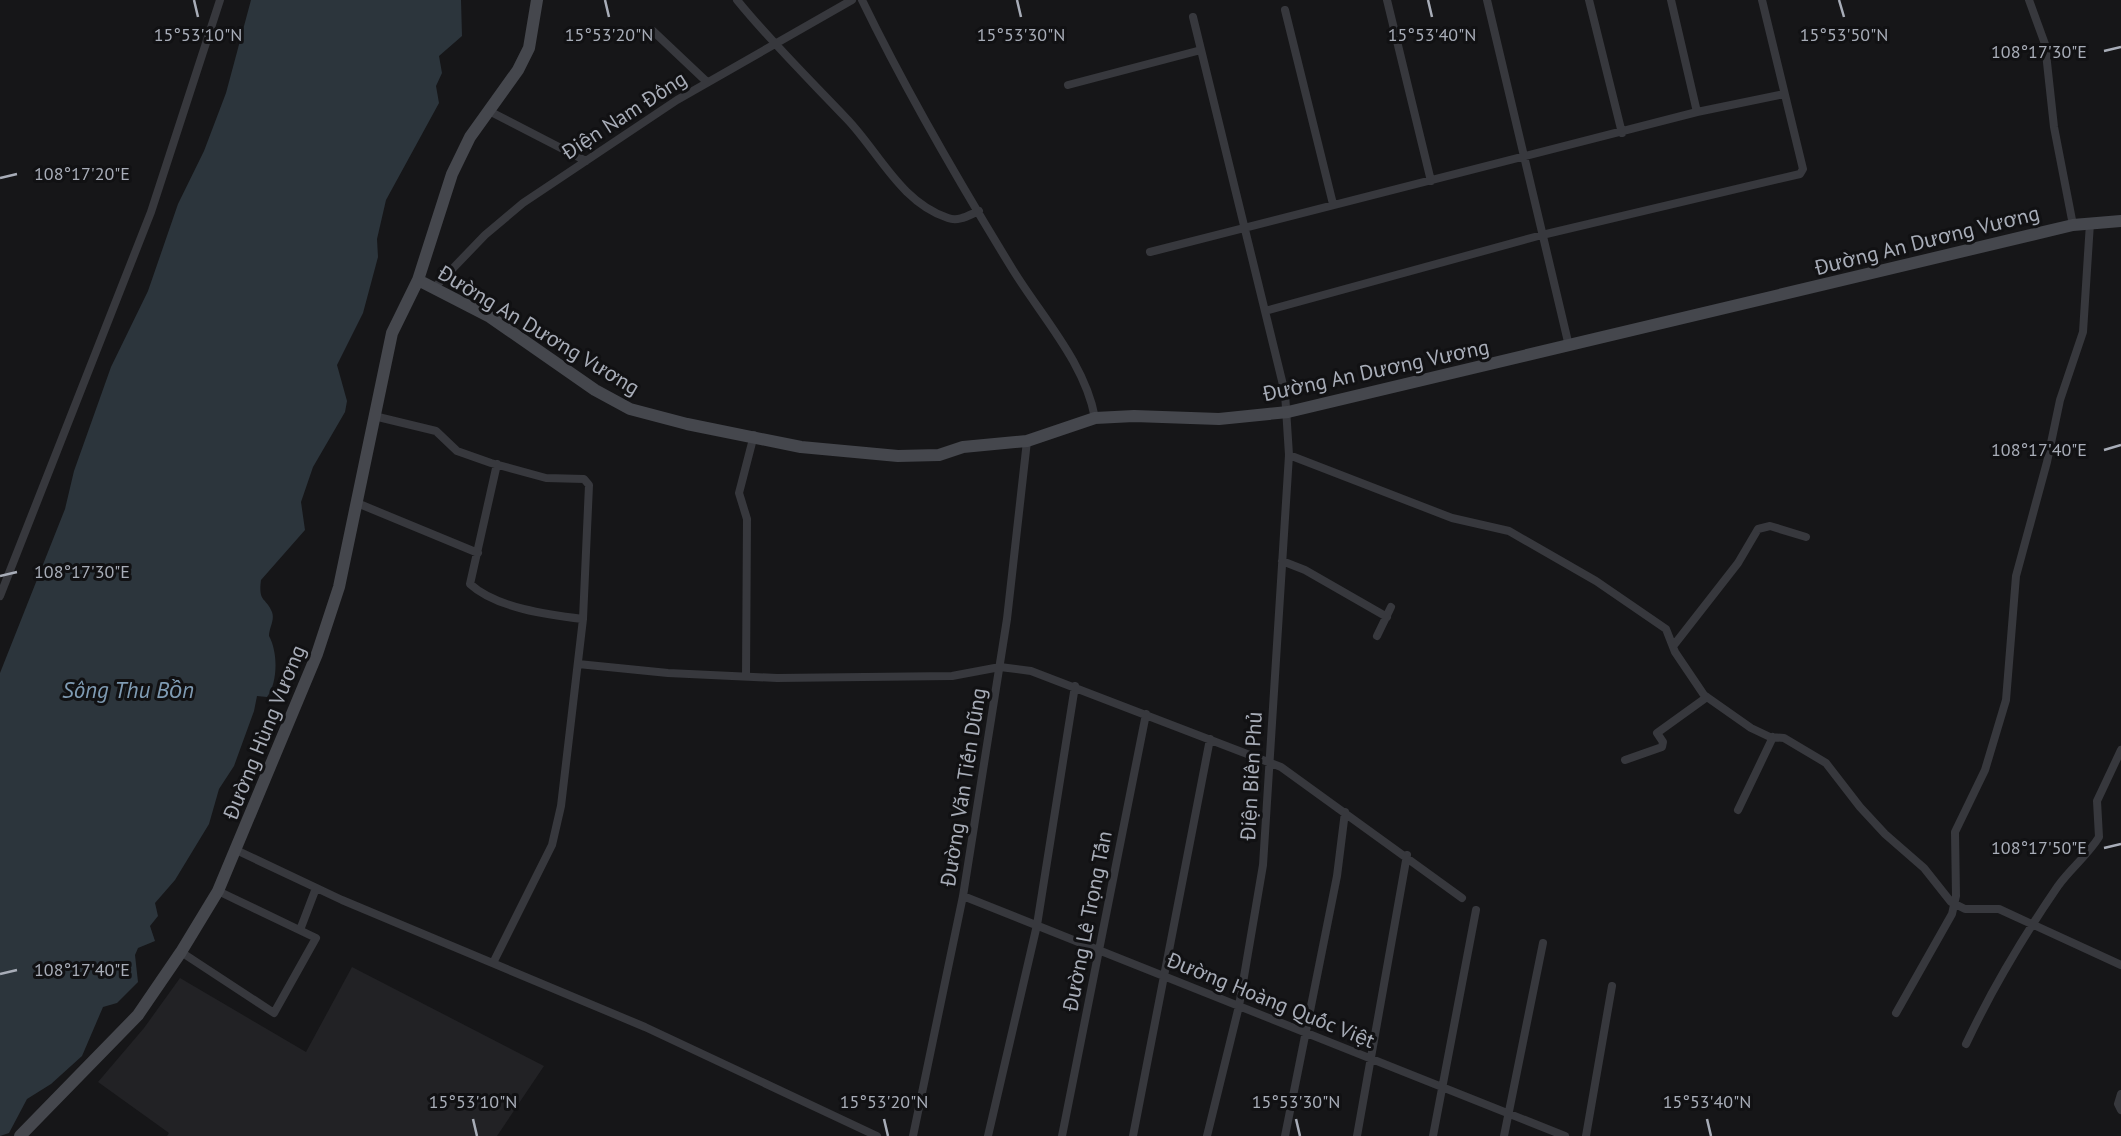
<svg xmlns="http://www.w3.org/2000/svg" width="2121" height="1136" viewBox="0 0 2121 1136" font-family="'PT Sans',sans-serif">
  <rect width="100%" height="100%" fill="#161618"/>
  <path fill="#222225" d="M352 967 544 1066 497 1136H167L169 1133 98 1082 144 1028 180 978 306 1052Z"/>
  <path fill="#2c353c" d="M251 0H461L462 36 439 56 442 73 436 86 439 103 386 200 377 239 378 257 363 313 337 365 347 401 345 412 313 467 301 502 305 530 261 580C258 603 266 597 272 612 275 620 269 628 269 636 278 652 278 682 267 697L257 696 254 711 234 766 219 789 209 824 175 880 155 903 158 916 150 926 155 941 138 948 135 955 138 982 117 1003 103 1007 82 1056 51 1084 27 1099 9 1133 0 1136V673L65 509 74 471 111 367 148 291 178 204 204 151 226 93Z"/>
  <g fill="none" stroke-linecap="round" stroke-linejoin="round">
    <path stroke="#37383d" stroke-width="8" d="M737 0C771 42 809 79 846 118 879 152 900 202 948 218 959 222 969 215 979 211
      M862 0C907 93 959 182 1013 270 1042 317 1085 363 1095 418
      M1387 0 1431 181
      M1487 0 1569 346
      M1589 0 1622 133
      M1671 0 1697 112
      M2029 0 2045 44 2054 127 2073 225
      M1285 10 1333 204
      M1193 17 1285 393 1289 455 1263 865 1239 1006 1207 1136
      M653 31 707 82
      M1068 85 1201 50
      M489 111 586 161
      M1150 252 1697 112 1784 94
      M435 287 485 235 523 203 677 100 852 0
      M1265 311 1542 235 1800 174 1803 169 1762 0
      M374 416 436 431 457 451 491 463 546 478 584 479 589 485 583 619 561 806 552 845 493 963
      M1289 455 1452 518 1509 531 1596 581 1666 629 1675 652 1704 695 1751 728 1770 737 1784 738 1826 763 1860 807 1885 834 1924 868 1951 902 1965 909H1999L2121 965
      M497 464 470 584C496 608 549 615 583 619
      M357 503 478 553
      M1282 561 1305 570 1387 617
      M0 596 151 212 220 0
      M1377 636 1391 607
      M1674 645 1738 563 1758 529 1770 526 1806 537
      M578 664 668 673 777 678 952 676 1000 667 1031 671 1281 767 1462 898
      M746 676 747 519 739 493 754 435
      M1625 760 1662 747 1663 742 1657 733 1707 697
      M1738 810 1773 737
      M236 850 342 900 645 1027 877 1136
      M963 896 1565 1136
      M300 930 316 888
      M181 952 274 1013 316 938 218 891
      M1896 1013 1952 914 1956 896 1955 832 1985 770 2006 700 2016 576 2047 462 2060 400 2083 332 2090 223
      M1966 1044C1992 989 2023 937 2058 886 2070 869 2088 855 2099 837L2097 801 2121 750
      M2121 1094 2118 1104 2121 1110
      M913 1136 963 896 1007 619 1027 441
      M988 1136 1037 925 1075 686
      M1062 1136 1146 714
      M1133 1136 1210 739
      M1285 1136 1337 876 1345 812
      M1357 1136 1407 855
      M1433 1136 1476 910
      M1504 1136 1543 943
      M1586 1136 1612 986"/>
    <path stroke="#45474d" stroke-width="12" d="M418 280 490 317 595 390 630 409 687 424 801 447 898 456 939 455 963 447 1027 441 1095 418 1134 416 1219 419 1288 412 2073 225 2121 221
      M20 1136 138 1015 181 952 218 891 317 654 339 587 392 333 418 280 452 174 470 137 518 70 529 48 537 0"/>
  </g>
  <path fill="none" stroke="#a8adb8" stroke-width="2.5" d="M194 0 198 17M605 0 609 17M1017 0 1021 17M1428 0 1432 17M1839 0 1844 17M2104 51 2121 47M0 178 17 174M2104 450 2121 445M0 576 17 572M2104 848 2121 844M0 974 17 970M473 1119 477 1136M884 1119 888 1136M1296 1119 1300 1136M1707 1119 1711 1136"/>
  <g text-anchor="middle" dominant-baseline="central" stroke-width="6" stroke-linejoin="round" paint-order="stroke">
    <g font-size="21" fill="#a8adb8" stroke="#111113">
      <text transform="translate(624 115) rotate(-33)">Điện Nam Đông</text>
      <text transform="translate(1927 240) rotate(-14)">Đường An Dương Vương</text>
      <text transform="translate(539 330) rotate(31)">Đường An Dương Vương</text>
      <text transform="translate(1376 370) rotate(-12)">Đường An Dương Vương</text>
      <text transform="translate(264 732) rotate(-68)">Đường Hùng Vương</text>
      <text transform="translate(1251 776) rotate(-87)">Điện Biên Phủ</text>
      <text transform="translate(963 787) rotate(-81)">Đường Văn Tiến Dũng</text>
      <text transform="translate(1087 921) rotate(-79)">Đường Lê Trọng Tấn</text>
      <text transform="translate(1271 1000) rotate(22)">Đường Hoàng Quốc Việt</text>
    </g>
    <g font-size="23" font-style="italic" fill="#7f9bb3" stroke="#111113">
      <text x="128" y="689">Sông Thu Bồn</text>
    </g>
  </g>
  <g font-size="18" text-anchor="middle" fill="#a8adb8" stroke="#111113" stroke-width="6" stroke-linejoin="round" paint-order="stroke">
    <text x="198" y="41">15°53'10"N</text>
    <text x="609" y="41">15°53'20"N</text>
    <text x="1021" y="41">15°53'30"N</text>
    <text x="1432" y="41">15°53'40"N</text>
    <text x="1844" y="41">15°53'50"N</text>
    <text x="2039" y="58">108°17'30"E</text>
    <text x="82" y="180">108°17'20"E</text>
    <text x="2039" y="456">108°17'40"E</text>
    <text x="82" y="578">108°17'30"E</text>
    <text x="2039" y="854">108°17'50"E</text>
    <text x="82" y="976">108°17'40"E</text>
    <text x="473" y="1108">15°53'10"N</text>
    <text x="884" y="1108">15°53'20"N</text>
    <text x="1296" y="1108">15°53'30"N</text>
    <text x="1707" y="1108">15°53'40"N</text>
  </g>
</svg>
